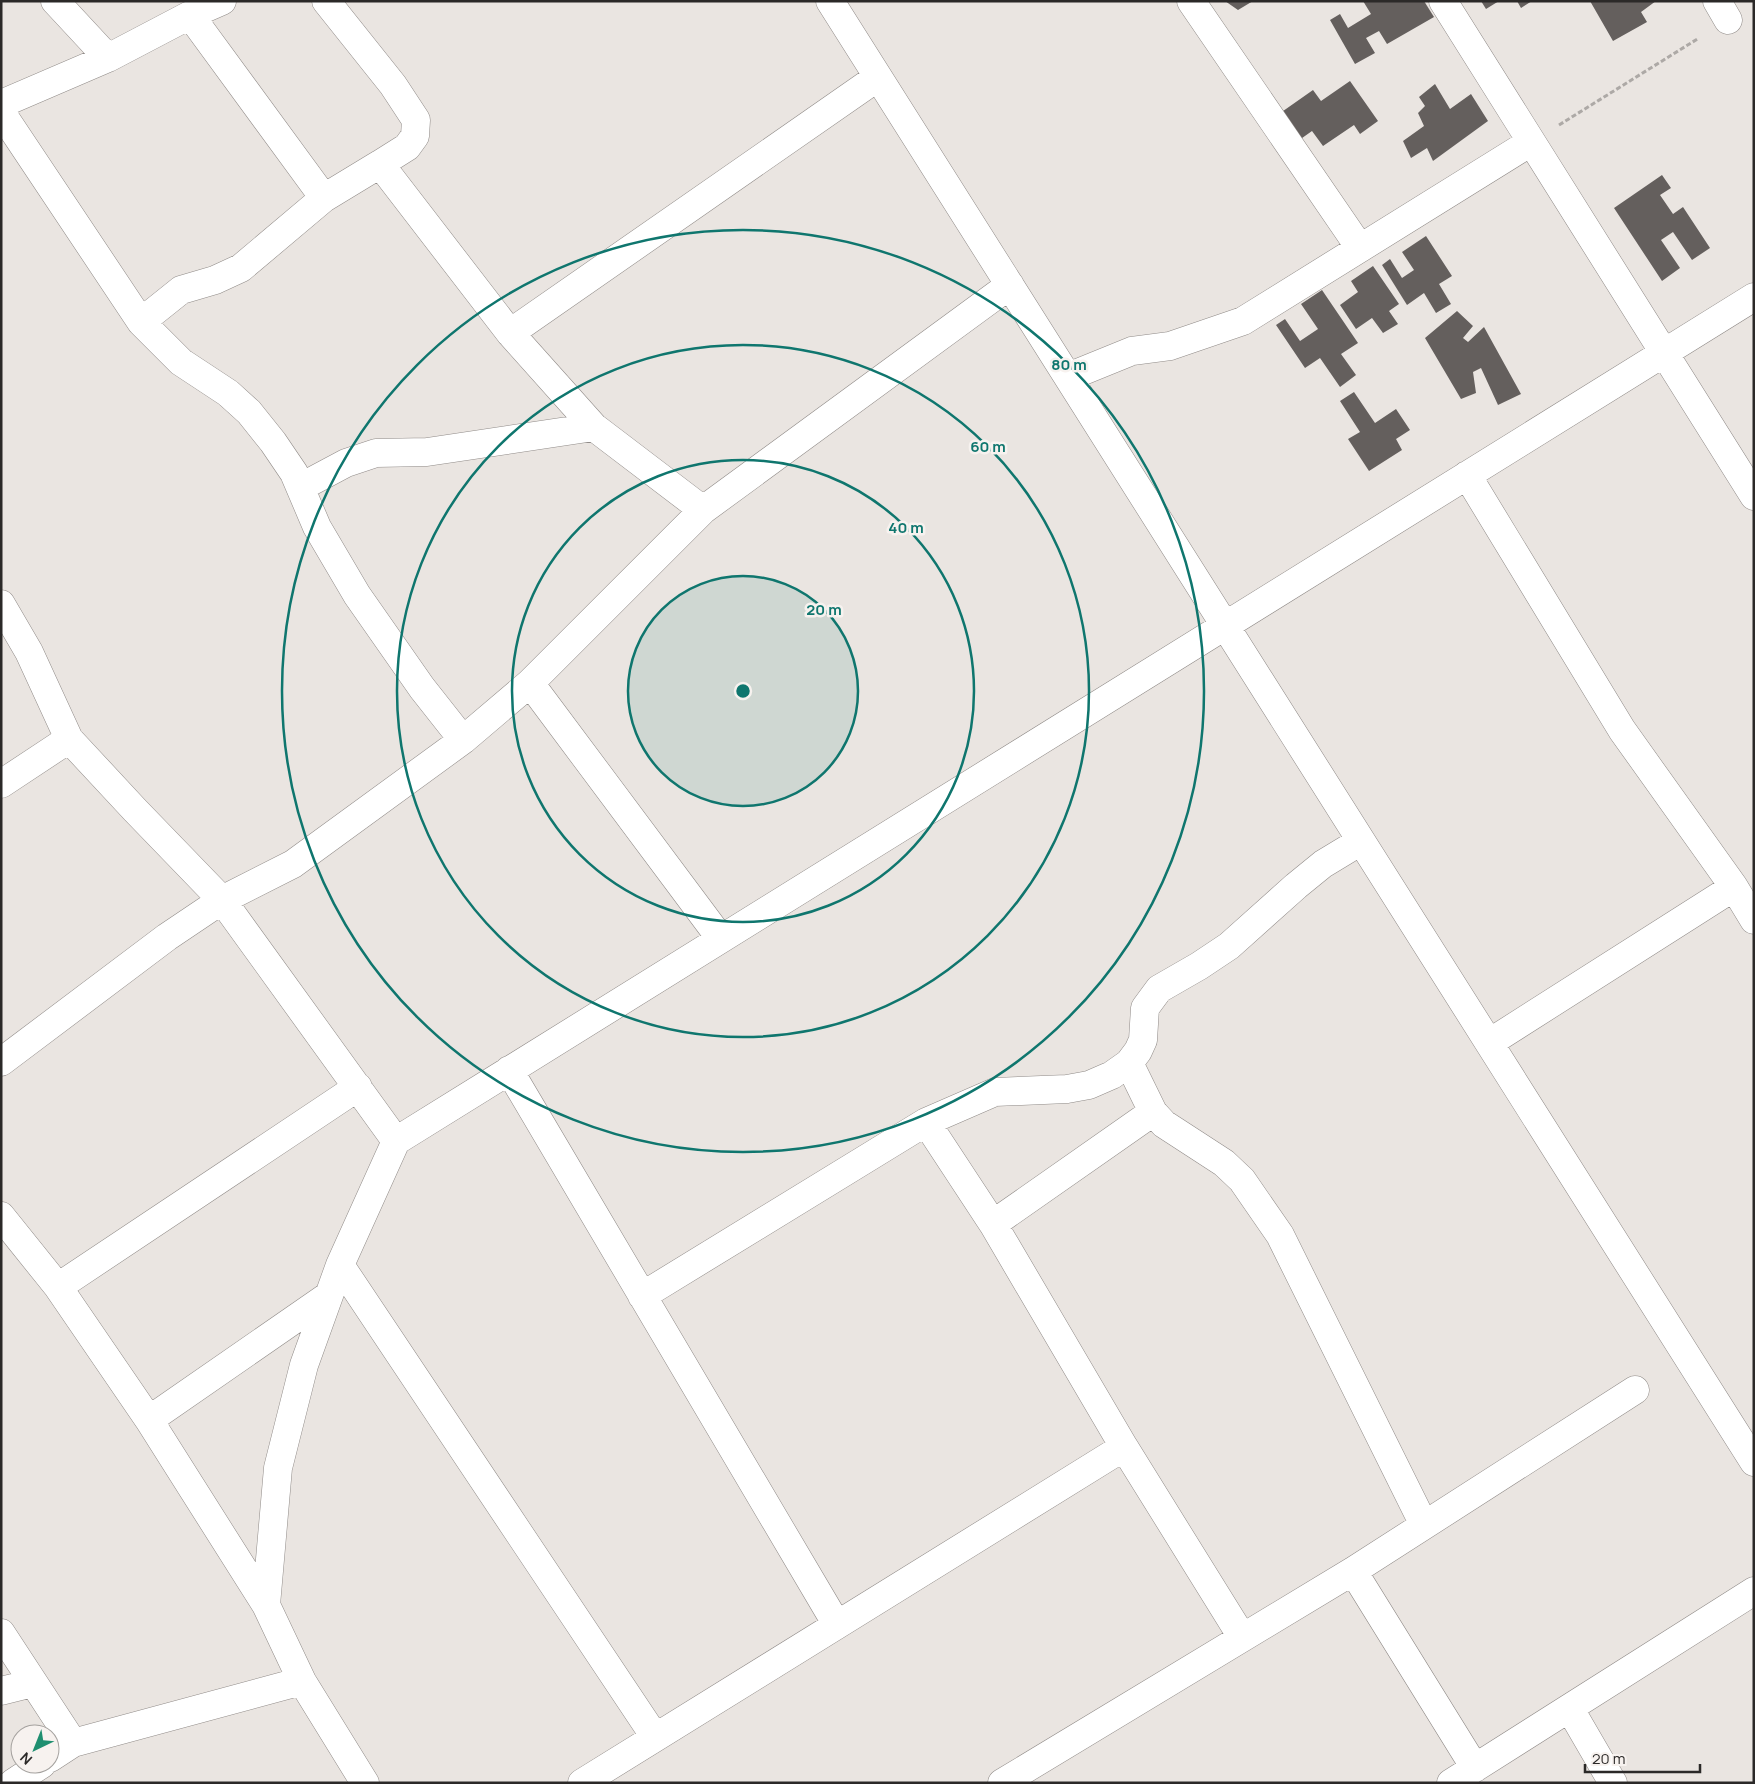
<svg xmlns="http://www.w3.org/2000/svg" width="1755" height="1784" viewBox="0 0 1755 1784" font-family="Manrope,sans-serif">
  <rect width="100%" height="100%" fill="#eae5e1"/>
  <path fill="#645f5d" d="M1225 1H1253L1238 10Z
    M1363 1H1424L1434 17 1387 44 1379 31 1366 38 1375 53 1355 64 1330 20 1340 14 1348 28 1371 14Z
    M1481 1H1499L1486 9Z
    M1517 1H1532L1521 8Z
    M1590 1H1656L1641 12 1647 22 1613 41Z
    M1350 81 1378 121 1360 134 1354 125 1323 146 1312 131 1295 143 1276 116 1313 90 1321 101Z
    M1435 84 1450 109 1471 94 1488 121 1433 161 1427 148 1411 158 1403 141 1424 126 1418 113 1425 106 1419 97Z
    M1662 175 1671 188 1660 195 1673 214 1683 207 1710 248 1692 260 1673 232 1661 240 1680 268 1662 281 1614 208Z
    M1426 236 1452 276 1439 284 1451 304 1436 313 1424 293 1407 305 1382 265 1390 259 1402 278 1414 270 1402 252Z
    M1373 266 1399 304 1389 311 1398 324 1383 333 1372 318 1356 329 1340 305 1358 292 1351 281Z
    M1322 290 1358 343 1341 354 1356 375 1340 387 1320 358 1305 368 1276 325 1285 319 1300 341 1318 329 1301 304Z
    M1457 311 1473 326 1463 338 1468 342 1484 327 1521 394 1498 405 1481 368 1473 372 1476 393 1461 399 1425 338Z
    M1354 392 1375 423 1396 409 1410 430 1396 439 1402 450 1369 471 1348 439 1360 432 1340 401Z"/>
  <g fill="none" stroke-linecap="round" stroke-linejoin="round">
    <g stroke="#908b88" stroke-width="29">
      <path id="minor" d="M55 1 108 58
        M326 1 393 85 416 120 415 136 407 147 380 164
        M830 1 1754 1462
        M1191 1 1360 248
        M1443 1 1754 496
        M1717 1 1728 20
        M190 15 324 198
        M1 104 108 58 190 15 222 1
        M1 112 141 322 181 362 228 393 249 412 273 442 294 473 317 527 357 595 422 688 463 740
        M141 322 181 290 215 280 241 268 324 198 380 164 510 333 594 427 703 510
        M510 333 878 77
        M1068 377 1132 351 1170 346 1243 321 1531 142
        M1467 475 1622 730 1734 887
        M301 487 346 463 376 453 427 452 594 427
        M1 604 29 652 69 739 135 810 222 900 396 1141
        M530 683 721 939
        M1 784 69 739
        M1489 1043 1734 887 1754 920
        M1 1062 167 937 222 900 293 864 463 740 530 683 703 510 1010 285
        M1129 1063 1153 1112 1164 1124 1224 1163 1242 1180 1280 1235 1424 1525
        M509 1070 837 1625
        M926 1122 993 1224 1124 1447 1242 1637
        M1 1216 58 1287 149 1420 266 1605 302 1681 365 1783
        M993 1224 1153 1112
        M340 1265 655 1737
        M58 1287 358 1087
        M642 1296 926 1122 995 1092 1067 1089 1089 1085 1112 1075 1129 1063 1138 1051 1143 1040 1145 1008 1159 989 1199 966 1229 946 1296 886 1323 864 1361 841
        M149 1420 328 1296
        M1353 1571 1475 1768
        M266 1605 278 1468 304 1365 340 1265 396 1141 1754 297
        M1 1633 73 1743
        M1 1691 33 1683
        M1570 1709 1613 1783
        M50 1758 73 1743 302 1681
        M13 1783 42 1764
        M582 1783 1124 1447
        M1002 1783 1353 1571 1635 1390
        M1451 1783 1754 1591"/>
    </g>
    <path stroke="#ada9a6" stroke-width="3" stroke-dasharray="5 2.5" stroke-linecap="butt" d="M1559 125 1699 38"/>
    <use href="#minor" stroke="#fff" stroke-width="28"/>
  </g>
  <circle cx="743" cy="691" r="115" fill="#0f766e" fill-opacity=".12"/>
  <g fill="none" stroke="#0f766e" stroke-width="2.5">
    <circle cx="743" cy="691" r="115"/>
    <circle cx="743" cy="691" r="231"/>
    <circle cx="743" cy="691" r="346"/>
    <circle cx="743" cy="691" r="461"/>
  </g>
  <circle cx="743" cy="691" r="8" fill="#0f766e" stroke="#f7f2ef" stroke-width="2.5"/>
  <g font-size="15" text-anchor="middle" font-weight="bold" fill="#0f766e" stroke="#f7f2ef" stroke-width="5" stroke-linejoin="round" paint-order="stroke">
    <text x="1069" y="370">80 m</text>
    <text x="988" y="452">60 m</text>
    <text x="906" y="533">40 m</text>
    <text x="824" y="615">20 m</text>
  </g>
  <rect width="1755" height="1784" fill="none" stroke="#2b2928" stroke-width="5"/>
  <g transform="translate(35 1749) rotate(223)"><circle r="24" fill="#f7f2ef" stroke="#a5a29f"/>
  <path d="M0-4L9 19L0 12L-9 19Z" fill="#1f8f70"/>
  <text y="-8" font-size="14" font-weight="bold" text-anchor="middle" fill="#2b2928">N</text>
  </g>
  <path d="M1585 1764v8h115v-8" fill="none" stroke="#2b2928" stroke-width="2.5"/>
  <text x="1592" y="1764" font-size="15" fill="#2b2928" stroke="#f7f2ef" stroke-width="4" paint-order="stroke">20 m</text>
</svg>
